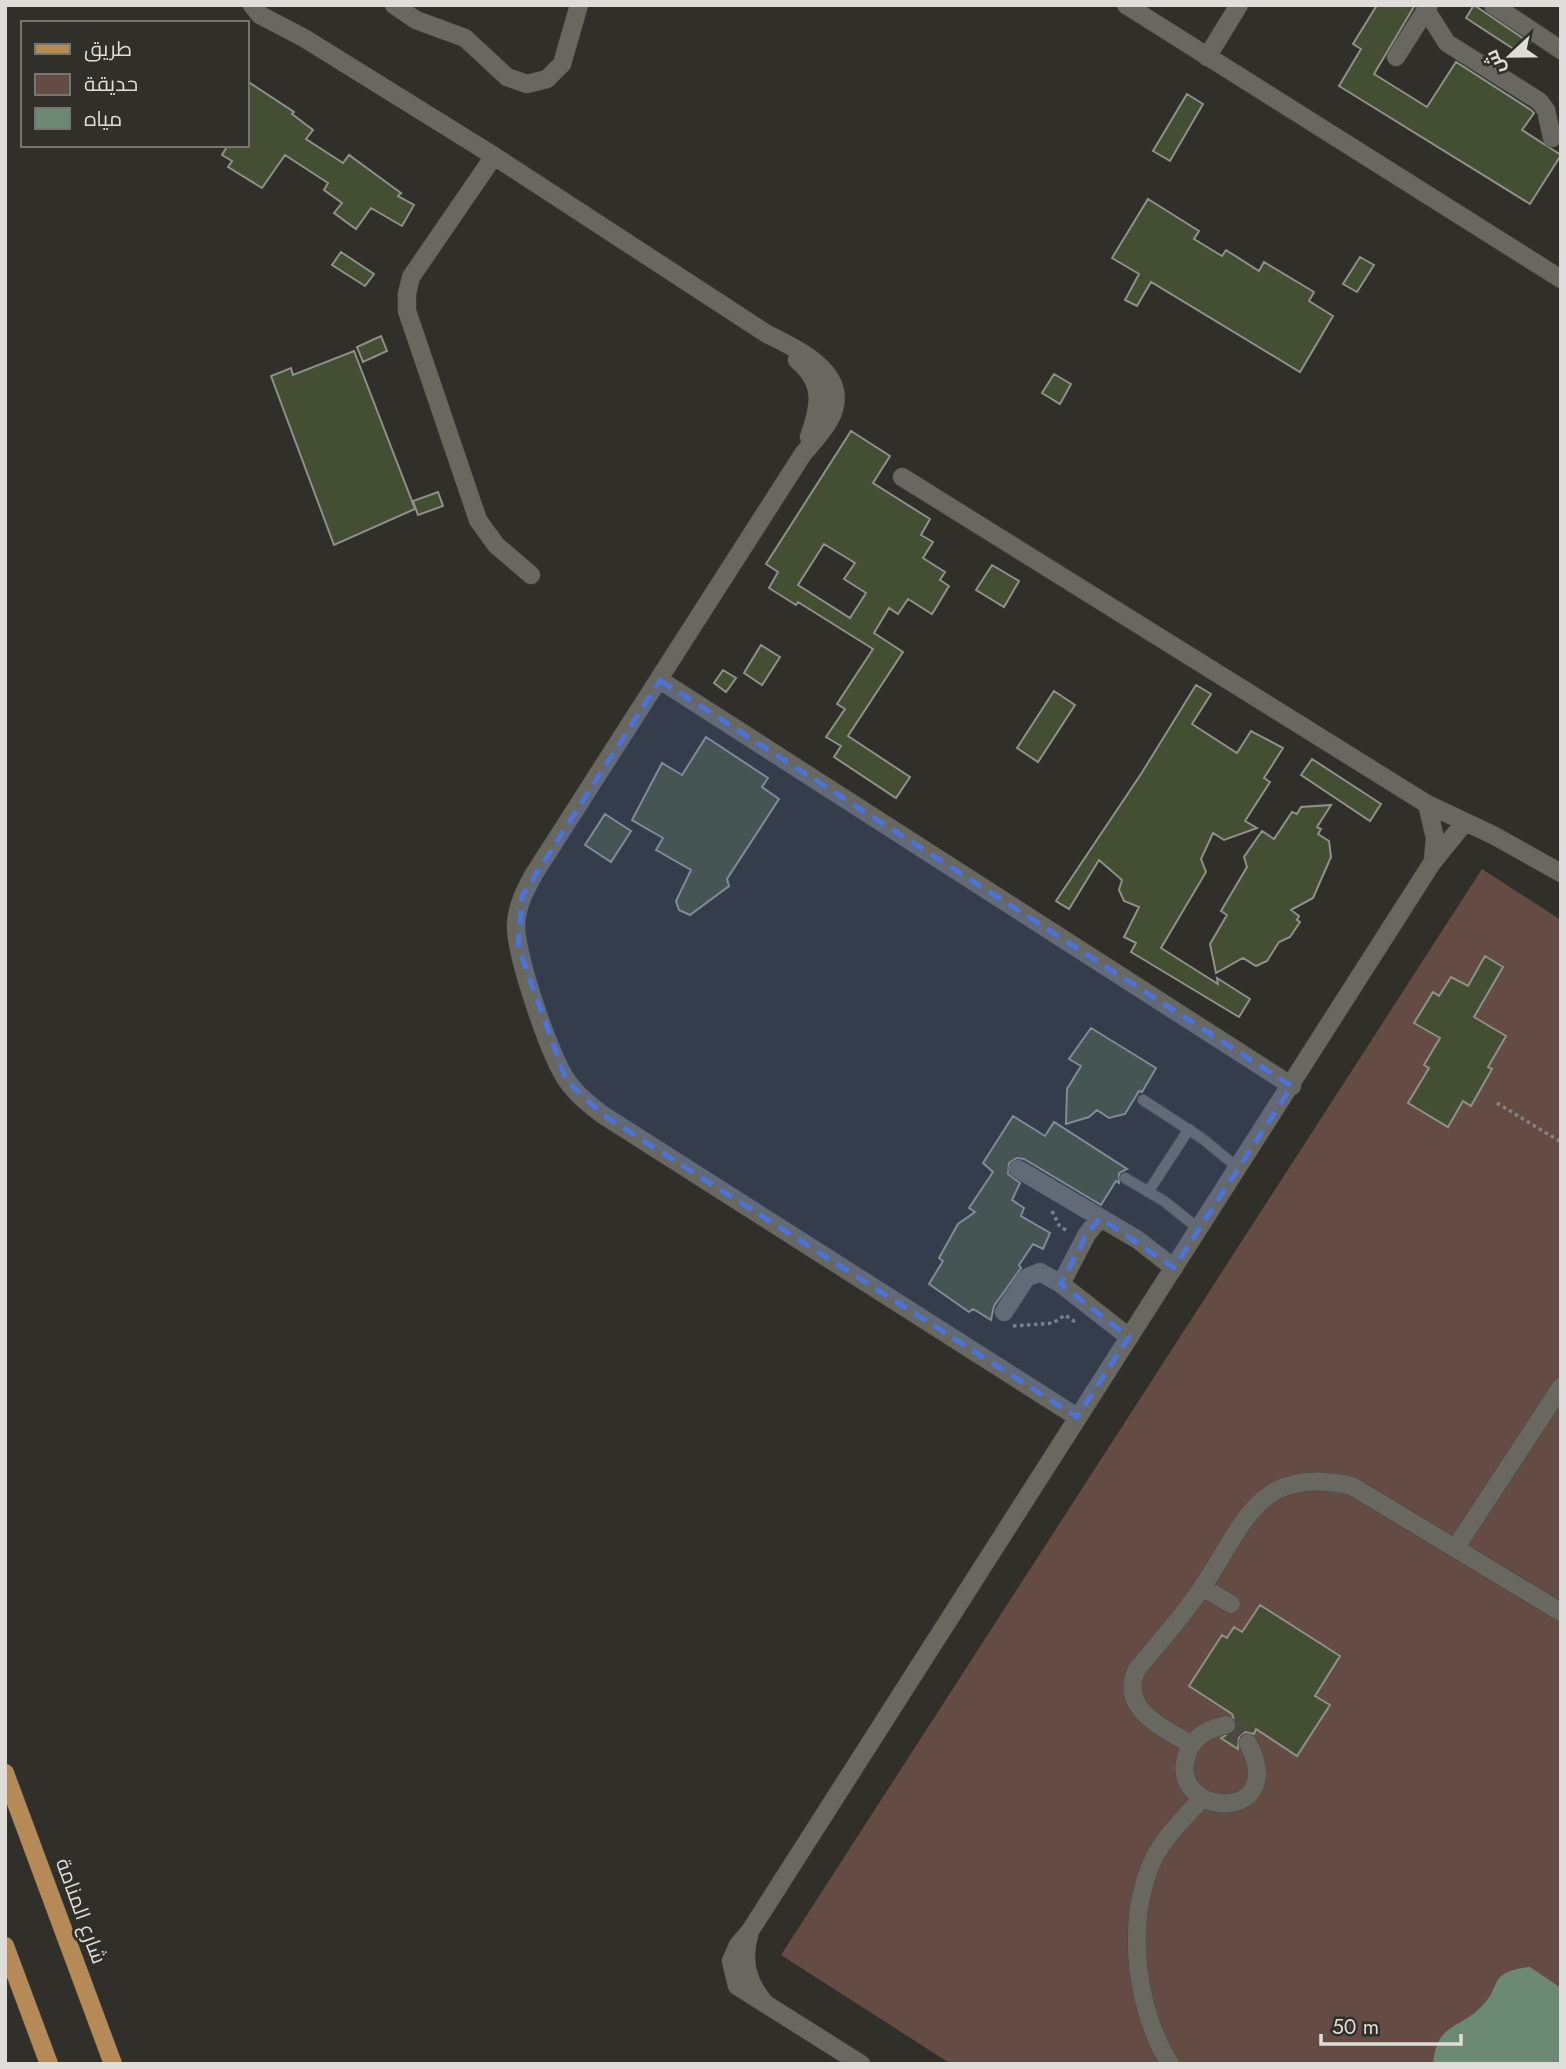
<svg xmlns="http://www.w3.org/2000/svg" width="1566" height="2069" viewBox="0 0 1566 2069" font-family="Jost,Cairo,sans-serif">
  <rect width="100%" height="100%" fill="#302f29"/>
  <path fill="#644c44" d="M1482 869 1561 920V2064H951L781 1955Z"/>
  <path fill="#6c8974" d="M1530 1967 1561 1988V2064H1433C1437 2024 1456 2030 1479 2009 1504 1987 1485 1972 1530 1967Z"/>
  <path fill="#444e32" stroke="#8e918a" stroke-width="2" fill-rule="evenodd" d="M1377 5H1415L1374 74 1427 107 1456 62 1531 110 1534 113 1522 130 1561 155 1530 204 1339 86 1361 49 1353 44Z
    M1474 5 1530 43 1523 55 1466 18Z
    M247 81 294 112 292 114 313 130 306 139 343 163 349 155 401 193 398 196 414 205 402 226 371 208 356 229 334 213 342 203 324 190 328 183 285 155 262 188 228 167 232 161 222 155 228 145H247Z
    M1187 94 1203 104 1170 161 1153 151Z
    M1148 199 1199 231 1194 239 1222 256 1226 250 1259 271 1264 262 1314 292 1309 301 1333 316 1300 372 1151 282 1137 306 1125 300 1139 274 1112 258Z
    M341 252 374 274 365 286 332 265Z
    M1360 257 1374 265 1357 292 1343 284Z
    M381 336 387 351 363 362 357 347Z
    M354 351 415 509 334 545 271 376 291 368 293 375Z
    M1054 374 1071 384 1060 404 1042 393Z
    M851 431 890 456 873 483 930 519 921 535 933 542 923 558 945 572 940 580 949 586 932 614 908 599 898 614 889 608 874 633 903 652 848 736 910 777 896 798 834 757 841 746 826 737 845 709 837 704 873 649 798 602 796 605 769 588 778 572 766 564ZM824 544 855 563 844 579 866 593 850 618 798 585Z
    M438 492 443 506 418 515 413 501Z
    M992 565 1019 581 1004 607 976 590Z
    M761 645 780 657 762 685 744 673Z
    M723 670 736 678 726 692 714 683Z
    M1196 685 1211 694 1192 724 1237 753 1251 731 1283 748 1264 778 1270 782 1245 821 1257 828 1224 840 1213 833 1201 859 1206 872 1161 948 1218 984 1217 978 1250 999 1239 1017 1131 952 1136 943 1124 937 1139 907 1124 901 1119 890 1122 880 1099 860 1069 909 1056 901 1141 774Z
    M1054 691 1075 705 1038 762 1017 748Z
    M706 737 768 778 762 787 779 799 727 879 729 886 690 915 679 910 676 901 691 870 656 850 663 838 632 820 662 763 682 775Z
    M1312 759 1381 804 1370 821 1301 775Z
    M1331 805 1317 827 1321 829 1318 834 1329 841 1331 857 1313 898 1291 910 1299 916 1297 920 1300 922 1290 937 1279 942 1267 961 1256 966 1243 958 1216 973 1210 944 1227 915 1221 911 1247 867 1244 857 1262 831 1274 839 1292 812 1297 814 1301 807Z
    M605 814 631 831 611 862 585 845Z
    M1485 956 1503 967 1474 1017 1506 1036 1488 1067 1492 1069 1471 1106 1463 1101 1448 1127 1408 1103 1429 1068 1424 1065 1440 1038 1414 1023 1433 992 1439 996 1451 977 1468 986Z
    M1091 1028 1156 1068 1142 1092 1139 1091 1125 1114 1109 1118 1097 1110 1089 1117 1066 1124 1067 1089 1081 1066 1069 1059Z
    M1013 1116 1045 1136 1054 1122 1127 1169 1119 1173V1183L1116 1181 1101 1205 1024 1159 1017 1158 1009 1163 1008 1174 1020 1183 1012 1200 1024 1208 1021 1216 1050 1233 1043 1249 1033 1244 1019 1265 1021 1268 994 1306 991 1320 973 1309 969 1312 929 1284 943 1261 939 1258 958 1224 975 1212 969 1208 993 1172 983 1163Z
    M1260 1605 1340 1656 1315 1696 1330 1705 1297 1756 1256 1729 1254 1734 1245 1732 1239 1736 1238 1749 1221 1738 1237 1729 1232 1714 1189 1686 1222 1635 1227 1638 1234 1627 1242 1632Z"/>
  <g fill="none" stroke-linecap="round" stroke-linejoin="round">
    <path stroke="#4a4944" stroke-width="18" stroke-dasharray="18 9" stroke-linecap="butt" d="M1226 1725 1236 1730 1248 1743"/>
    <g stroke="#4b4a45" stroke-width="12">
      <path id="lane" d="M1143 1100 1203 1139 1238 1168
        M1125 1178 1164 1201 1199 1229
        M1148 1192 1189 1129"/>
    </g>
    <g stroke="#4b4a45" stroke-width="19">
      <path id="street" d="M252 5 260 15 304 38 494 156 767 334C799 350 853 374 830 419 823 432 812 443 803 454L534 874C525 890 517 906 516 924 515 954 550 1058 568 1082 577 1095 590 1105 603 1115L1077 1417
        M394 5 416 20 465 38 507 77 527 84 547 79 562 64 579 5
        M1126 5 1561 279
        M1493 5 1561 50
        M1426 10 1447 43 1539 101 1546 110 1552 138
        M1207 57 1239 5
        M1396 57 1429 5
        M494 156 411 277 407 294V311L478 520 496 545 531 575
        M797 360C825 383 820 406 809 437
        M902 477 1427 804 1493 835 1561 873
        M660 680 1292 1086
        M1427 804 1435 838 1433 860
        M1018 1169 1138 1240 1174 1268
        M1061 1284 1087 1234 1100 1218
        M1004 1312 1026 1278 1040 1272 1061 1284 1129 1337
        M1456 1547 1561 1387
        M1202 1587 1231 1604
        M1226 1725C1210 1728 1194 1736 1188 1752 1162 1817 1291 1827 1248 1743
        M1191 1745C1162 1726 1118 1709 1137 1669 1159 1643 1182 1617 1201 1589 1245 1525 1256 1464 1352 1486L1561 1612
        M749 1935C742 1961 747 1982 764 2002
        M861 2064 737 1986 731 1961 738 1945 750 1931 1432 863 1465 822
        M1170 2064C1133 2006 1122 1902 1163 1843 1174 1827 1189 1813 1202 1798"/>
    </g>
    <g stroke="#4b4a45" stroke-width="19">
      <path id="primary" d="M5 1773 113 2064
        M5 1946 49 2064"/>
    </g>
    <path stroke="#84837f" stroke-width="3.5" stroke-dasharray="3.5 3.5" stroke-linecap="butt" d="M1497 1103 1561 1142
      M1052 1211 1060 1227 1068 1231
      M1013 1326 1053 1323 1065 1315 1074 1321 1078 1319"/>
    <use href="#lane" stroke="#686760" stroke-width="10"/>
    <use href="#street" stroke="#686760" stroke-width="18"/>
    <use href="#primary" stroke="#b58a56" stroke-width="18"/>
  </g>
  <path fill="#4d72d8" fill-opacity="0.2" stroke="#4d72d8" stroke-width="5" stroke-dasharray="14 9" stroke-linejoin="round" d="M660 680 1292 1086 1174 1268 1100 1218 1087 1234 1061 1284 1129 1337 1077 1417 603 1115 566 1080 518 946 522 896Z"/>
  <g text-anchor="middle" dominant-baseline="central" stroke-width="6" stroke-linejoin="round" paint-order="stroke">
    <g font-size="21" fill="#deddda" stroke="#302f29">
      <text transform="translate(81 1911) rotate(70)">شارع المنامة</text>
    </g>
  </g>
  <rect width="1566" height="2069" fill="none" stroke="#deddda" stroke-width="14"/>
  <rect x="21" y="21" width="228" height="126" fill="#302f29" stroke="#767570" stroke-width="2"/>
  <rect x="35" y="44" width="35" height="10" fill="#b58a56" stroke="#767570" stroke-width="2"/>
  <text x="84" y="56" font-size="21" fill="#deddda">طريق</text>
  <rect x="35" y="74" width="35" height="21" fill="#644c44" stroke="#767570" stroke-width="2"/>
  <text x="84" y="91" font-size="21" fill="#deddda">حديقة</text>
  <rect x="35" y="108" width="35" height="21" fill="#6c8974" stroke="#767570" stroke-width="2"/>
  <text x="84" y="126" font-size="21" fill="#deddda">مياه</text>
  <g transform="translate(1510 56) rotate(248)" stroke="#302f29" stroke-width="5" paint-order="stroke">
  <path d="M0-5L12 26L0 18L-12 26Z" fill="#deddda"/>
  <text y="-10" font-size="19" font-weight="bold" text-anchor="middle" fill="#deddda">ش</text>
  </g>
  <path d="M1321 2034v10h140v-10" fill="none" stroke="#deddda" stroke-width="3.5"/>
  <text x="1332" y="2034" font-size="21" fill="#deddda" stroke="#302f29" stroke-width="5" paint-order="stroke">50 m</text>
</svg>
